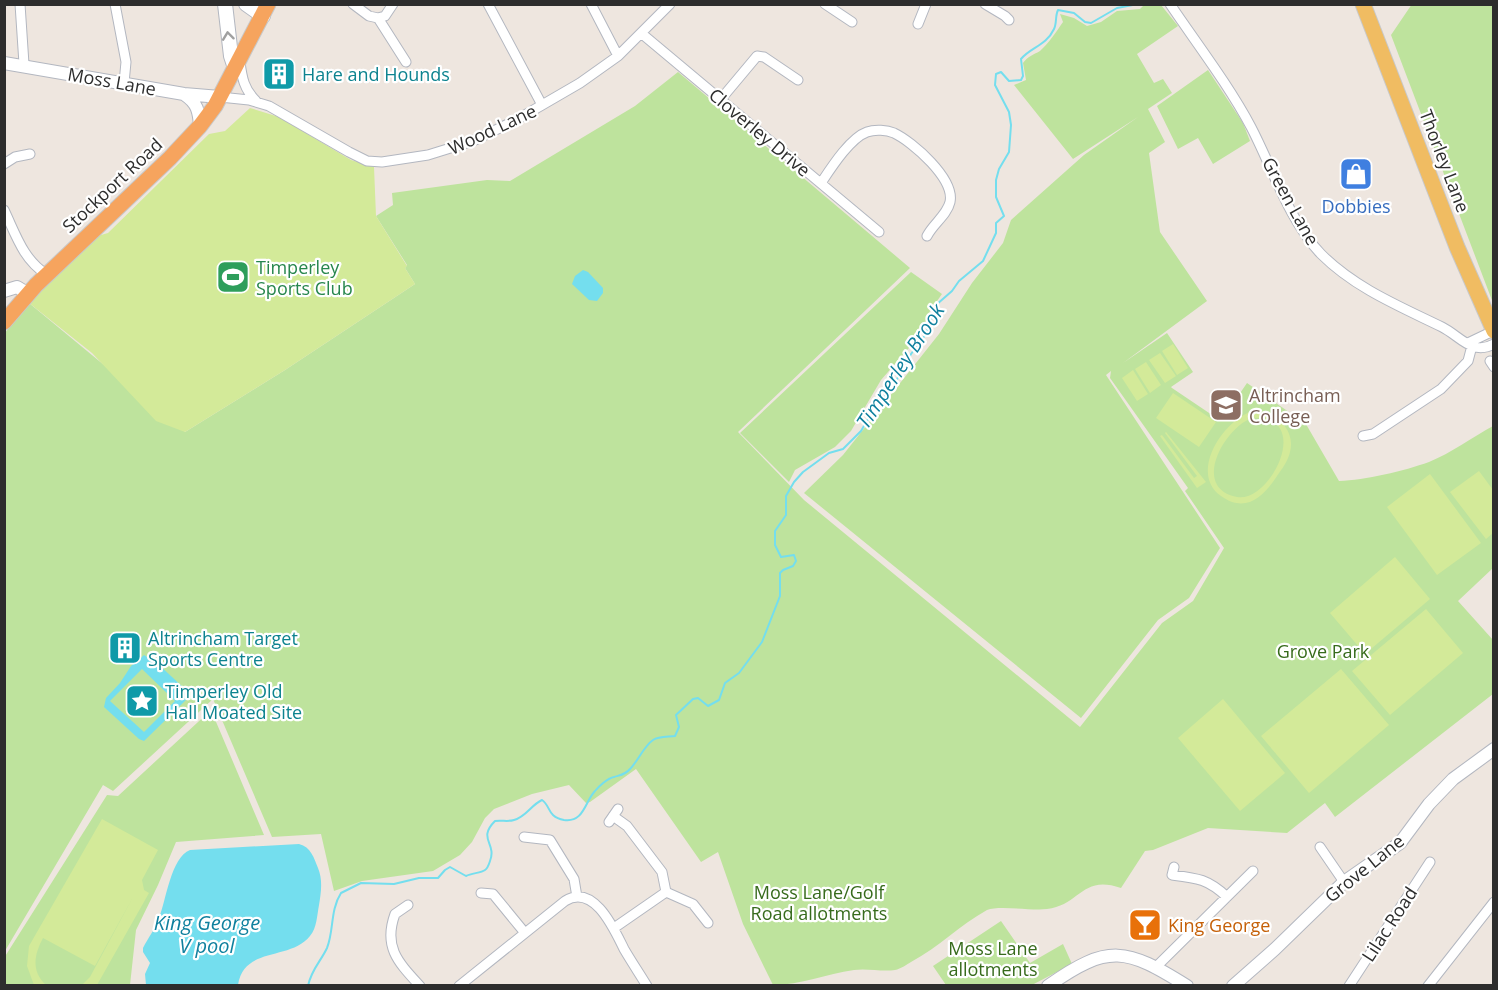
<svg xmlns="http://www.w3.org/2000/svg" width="1498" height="990" viewBox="0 0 1498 990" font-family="'Open Sans',sans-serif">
  <rect width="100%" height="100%" fill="#eee6df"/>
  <path fill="#bee39d" d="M1412 4 1493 5V303L1391 35Z
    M1144 5H1161L1178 26 1137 54 1154 83 1163 79 1172 93 1148 109 1165 142 1149 153 1160 232 1207 301 1123 363 1167 333 1193 372 1171 387 1172 388 1221 421 1247 383 1299 419H1303L1339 481C1365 480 1404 471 1429 462 1451 453 1473 437 1493 426V568L1458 601 1493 640V694L1335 817 1325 803 1287 833 1208 828 1153 850 1145 851 1121 888C1082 874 1080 905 1047 909 1032 911 999 905 987 910 960 925 939 947 911 962 907 964 901 969 895 970 882 972 867 968 854 970 826 974 801 985 773 985L743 924 718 852 701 862 636 769 590 802 586 803 569 785 532 794 494 809 485 818 472 842 460 855 433 871 362 881 334 891 321 834 272 837 213 699 113 791 103 785 5 951 4 334 29 303 185 432 285 370 415 284 405 268 407 265 376 216 393 205 392 193 487 180 510 181 635 106 678 72 910 268 738 432 804 500 1080 727 1162 623 1193 601 1224 548 1185 491 1188 488 1110 378 1111 371 1106 375 1220 548 1189 598 1158 620 1081 718 804 493 843 455 939 334 972 283 1003 243 1011 220 1084 155 1138 117 1073 159 1014 85 1026 80 1023 63C1028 56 1033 55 1040 51 1049 43 1056 32 1063 22L1060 14 1074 18 1087 26 1101 22 1117 11 1140 9Z
    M1208 70 1243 123 1250 141 1213 164 1198 138 1178 149 1157 106Z
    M911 272 942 294 930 311 922 333 881 380 851 431 835 447 795 470 789 482 740 433Z
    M211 710 264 835 176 842 158 885 136 930 130 985H5L4 958 107 795 118 796Z
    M1001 921 1030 963 1063 944 1072 964 1032 985H946L933 966Z"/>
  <path fill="#d3ea99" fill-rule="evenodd" d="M250 108 279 117 351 160 374 167 376 216 407 266 405 268 415 284 285 370 185 432 156 421 92 353 29 303 94 237 108 233 209 134 225 131Z
    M1173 344 1188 368 1177 375 1162 351Z
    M1160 353 1176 376 1165 383 1149 360Z
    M1146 362 1161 385 1150 393 1135 369Z
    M1133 370 1148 394 1137 401 1122 378Z
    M1173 393 1216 422 1199 447 1156 418Z
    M1253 411C1275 411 1296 429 1290 452 1288 461 1282 469 1277 476 1264 496 1246 514 1221 496 1188 473 1224 419 1253 411ZM1252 418C1314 414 1271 503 1237 497 1190 488 1225 427 1252 418Z
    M1166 432 1206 482 1197 488 1160 436 1162 435 1194 478 1197 476 1165 433Z
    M1479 471 1493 490V533L1486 539 1450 492Z
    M1430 474 1481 543 1437 575 1387 507Z
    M1395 557 1430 599 1365 654 1330 613Z
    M1426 609 1463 653 1390 715 1352 671Z
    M1341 669 1389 725 1309 793 1261 736Z
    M1223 699 1285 773 1240 811 1178 738Z
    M102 819 158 850 142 880 144 890 149 893 97 985H82L90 977 133 897 95 966 43 938C34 955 31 971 46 985H34L27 966 29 946Z"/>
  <path fill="#74deee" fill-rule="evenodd" d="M583 270 588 272 603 288V293L597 301 589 300 572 284 575 276Z
    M144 655 157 663 186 690 187 699 144 741 139 739 104 707 106 698 120 683 131 666ZM142 669 175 701 144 732 110 701Z
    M299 844C311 847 314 858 318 868 323 880 321 893 319 905 317 915 317 928 310 936 290 961 244 946 238 985H146L145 974 150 963 143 952V948C148 938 155 929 159 918 166 901 171 857 190 850Z"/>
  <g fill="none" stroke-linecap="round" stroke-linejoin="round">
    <path stroke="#74deee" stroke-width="2" d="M308 986C311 970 321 961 327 948 334 931 330 910 341 893L361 883 394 884 419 878H438L445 870 450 867 466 876C472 873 481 873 485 870 488 868 489 864 490 861 497 843 477 839 495 821 502 820 508 822 514 820 526 817 531 805 542 800 551 806 547 817 564 820 584 823 585 801 595 791 599 786 608 778 614 777 620 775 625 775 630 769 638 761 644 746 653 740 659 736 668 737 675 736L679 727 676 715 693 699 698 698 708 706 719 700 725 683 739 673 762 642 780 596V573L783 570 793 566 796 561 794 555 781 557 775 545V531L786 515V496L794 482 803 472 829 453 843 449 861 431 874 409 892 388 911 354 926 334 936 305 952 291 959 281 983 261 996 233V223L1004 216 996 197V180L999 169 1009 152 1011 125 1009 112 995 85 996 74 1001 72 1009 81 1021 80 1023 76 1021 59C1031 47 1046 46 1054 29 1057 23 1055 16 1058 10L1074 13 1085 22 1091 23 1117 8 1138 4"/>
    <g stroke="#b3b7c0" stroke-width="11">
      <path id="minor" d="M20 4 24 64
        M115 4 126 62 124 83
        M353 4 369 16 378 18
        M488 4 542 105
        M591 4 618 56
        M825 4 852 22
        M985 4 1005 16 1009 20
        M1170 4C1197 44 1228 84 1251 127 1272 167 1289 221 1321 254 1355 288 1399 306 1442 327 1460 336 1472 356 1494 344
        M378 18 406 62
        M378 18 385 16 393 4
        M918 24 926 4
        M641 33 879 232
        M240 62C242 78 244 89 256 101
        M220 97 249 100 269 106 349 152 367 161 382 162 428 155 473 141 518 119 580 83 618 56 670 4
        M721 99 757 56 764 57 798 80
        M4 164 15 157 30 154
        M821 183C831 168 850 138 867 132 875 129 887 130 894 133 913 142 955 179 950 202 947 215 933 224 927 236
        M4 210C16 235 23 259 46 274
        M1470 342 1493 331
        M1490 361 1494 367
        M1363 436 1373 434 1441 389 1468 361 1473 342
        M613 816 627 826 662 872 666 892
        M609 822 618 809
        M524 837 550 840 574 879 577 897
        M1320 847 1344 882
        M1174 867 1172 875C1197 878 1208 879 1227 897
        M666 892 693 904 708 923
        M481 893 493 894 525 933
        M408 905 395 914C383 947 398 962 420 986
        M614 928 666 892
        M1156 967 1253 871
        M459 986 565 901C594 883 614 929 624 949 631 961 639 973 647 986
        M1349 986 1430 862
        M1428 986 1494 902"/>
    </g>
    <g stroke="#b3b7c0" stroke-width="14">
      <path id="tertiary" d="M4 63 184 94 220 97
        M185 95C197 103 199 111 200 126
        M4 291 17 287 27 293
        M1048 986C1109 943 1126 948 1187 986
        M1233 986 1275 949 1344 882 1400 843 1429 804 1453 779 1494 749"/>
    </g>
    <g stroke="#b3b7c0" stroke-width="16">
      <path id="secondary" d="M225 4 231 56 235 68
        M246 4 263 16"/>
    </g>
    <g stroke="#c8c8c8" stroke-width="17">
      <path id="primary" d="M1363 4 1457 247 1494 331"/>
    </g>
    <g stroke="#c8c8c8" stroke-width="17">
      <path id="trunk" d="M4 322 36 285 170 158 200 126 215 106 268 4"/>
    </g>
    <use href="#minor" stroke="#fff" stroke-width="9"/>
    <use href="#tertiary" stroke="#fff" stroke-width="12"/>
    <use href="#secondary" stroke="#fff" stroke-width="14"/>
    <use href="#primary" stroke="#f0bc62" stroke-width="15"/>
    <use href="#trunk" stroke="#f6a45e" stroke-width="15"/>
  </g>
  <defs><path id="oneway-chevron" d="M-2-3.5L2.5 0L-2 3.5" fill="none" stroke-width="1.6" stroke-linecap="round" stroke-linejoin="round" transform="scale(1.5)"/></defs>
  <use stroke="#a0a0a0" href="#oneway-chevron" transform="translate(228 36) rotate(-97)"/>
  <defs>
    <g id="building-square" transform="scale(1.725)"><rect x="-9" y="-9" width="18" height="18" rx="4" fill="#0f9aa8" stroke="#fff"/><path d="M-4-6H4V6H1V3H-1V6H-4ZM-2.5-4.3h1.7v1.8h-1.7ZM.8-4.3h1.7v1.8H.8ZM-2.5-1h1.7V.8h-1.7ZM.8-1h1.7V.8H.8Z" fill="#fff"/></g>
    <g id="shop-square" transform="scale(1.725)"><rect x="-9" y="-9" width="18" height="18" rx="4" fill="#3f7fe0" stroke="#fff"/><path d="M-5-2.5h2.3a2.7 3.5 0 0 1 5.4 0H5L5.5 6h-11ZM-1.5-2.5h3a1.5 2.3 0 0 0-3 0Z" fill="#fff"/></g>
    <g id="stadium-square" transform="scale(1.725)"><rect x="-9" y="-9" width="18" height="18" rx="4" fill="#2e9e5b" stroke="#fff"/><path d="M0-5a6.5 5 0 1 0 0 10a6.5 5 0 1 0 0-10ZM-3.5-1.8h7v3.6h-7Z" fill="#fff"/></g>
    <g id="school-square" transform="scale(1.725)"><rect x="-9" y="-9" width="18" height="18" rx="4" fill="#8d6e63" stroke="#fff"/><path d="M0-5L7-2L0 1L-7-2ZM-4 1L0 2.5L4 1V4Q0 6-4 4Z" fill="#fff"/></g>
    <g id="sight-square" transform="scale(1.725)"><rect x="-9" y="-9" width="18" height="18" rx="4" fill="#0f9aa8" stroke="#fff"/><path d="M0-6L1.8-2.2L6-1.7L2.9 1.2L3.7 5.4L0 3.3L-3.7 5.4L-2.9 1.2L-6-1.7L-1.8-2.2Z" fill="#fff"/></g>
    <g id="bar-square" transform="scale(1.725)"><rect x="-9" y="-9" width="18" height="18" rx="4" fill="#e8710a" stroke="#fff"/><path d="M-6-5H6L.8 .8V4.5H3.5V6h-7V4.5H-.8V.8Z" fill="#fff"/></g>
  </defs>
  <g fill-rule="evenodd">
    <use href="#building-square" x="279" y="74"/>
    <use href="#shop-square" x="1356" y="174"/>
    <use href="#stadium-square" x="233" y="277"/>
    <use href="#school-square" x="1226" y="405"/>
    <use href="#building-square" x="125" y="648"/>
    <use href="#sight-square" x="142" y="701"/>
    <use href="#bar-square" x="1145" y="925"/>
  </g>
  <g text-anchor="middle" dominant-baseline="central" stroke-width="4.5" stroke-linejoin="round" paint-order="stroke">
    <g font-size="18" fill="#0d838f" stroke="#fff" text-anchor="start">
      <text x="302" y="74">Hare and Hounds</text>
      <text x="148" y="638">Altrincham Target<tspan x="148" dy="21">Sports Centre</tspan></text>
      <text x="165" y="691">Timperley Old<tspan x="165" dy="21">Hall Moated Site</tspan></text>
    </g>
    <g font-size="18" fill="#2d2d2d" stroke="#fff">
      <text transform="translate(112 81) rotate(10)">Moss Lane</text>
      <text transform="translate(492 129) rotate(-25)">Wood Lane</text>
      <text transform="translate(760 132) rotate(40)">Cloverley Drive</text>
      <text transform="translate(1445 161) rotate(69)">Thorley Lane</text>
      <text transform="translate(112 185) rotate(-43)">Stockport Road</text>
      <text transform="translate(1291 201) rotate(61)">Green Lane</text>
      <text transform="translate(1364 868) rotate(-39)">Grove Lane</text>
      <text transform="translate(1389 924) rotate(-57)">Lilac Road</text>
    </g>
    <g font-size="18" fill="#366cbe" stroke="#fff">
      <text x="1356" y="206">Dobbies</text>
    </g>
    <g font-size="18" fill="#27864d" stroke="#fff" text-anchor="start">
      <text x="256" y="267">Timperley<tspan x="256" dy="21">Sports Club</tspan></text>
    </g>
    <g font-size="18" fill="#785e54" stroke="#fff" text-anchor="start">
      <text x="1249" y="395">Altrincham<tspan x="1249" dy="21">College</tspan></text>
    </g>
    <g font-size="18" fill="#376b1c" stroke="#fff">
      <text x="1323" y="651">Grove Park</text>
      <text x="819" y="892">Moss Lane/Golf<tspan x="819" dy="21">Road allotments</tspan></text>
      <text x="993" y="948">Moss Lane<tspan x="993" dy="21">allotments</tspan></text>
    </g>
    <g font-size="18" fill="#c56008" stroke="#fff" text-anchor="start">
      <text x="1168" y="925">King George</text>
    </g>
    <g font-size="20" font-style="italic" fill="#0f809e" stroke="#fff">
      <text transform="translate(900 366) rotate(-57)">Timperley Brook</text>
      <text x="207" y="922">King George<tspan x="207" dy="23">V pool</tspan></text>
    </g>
  </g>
  <rect width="1498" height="990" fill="none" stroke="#2d2d2d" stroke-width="12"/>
</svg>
